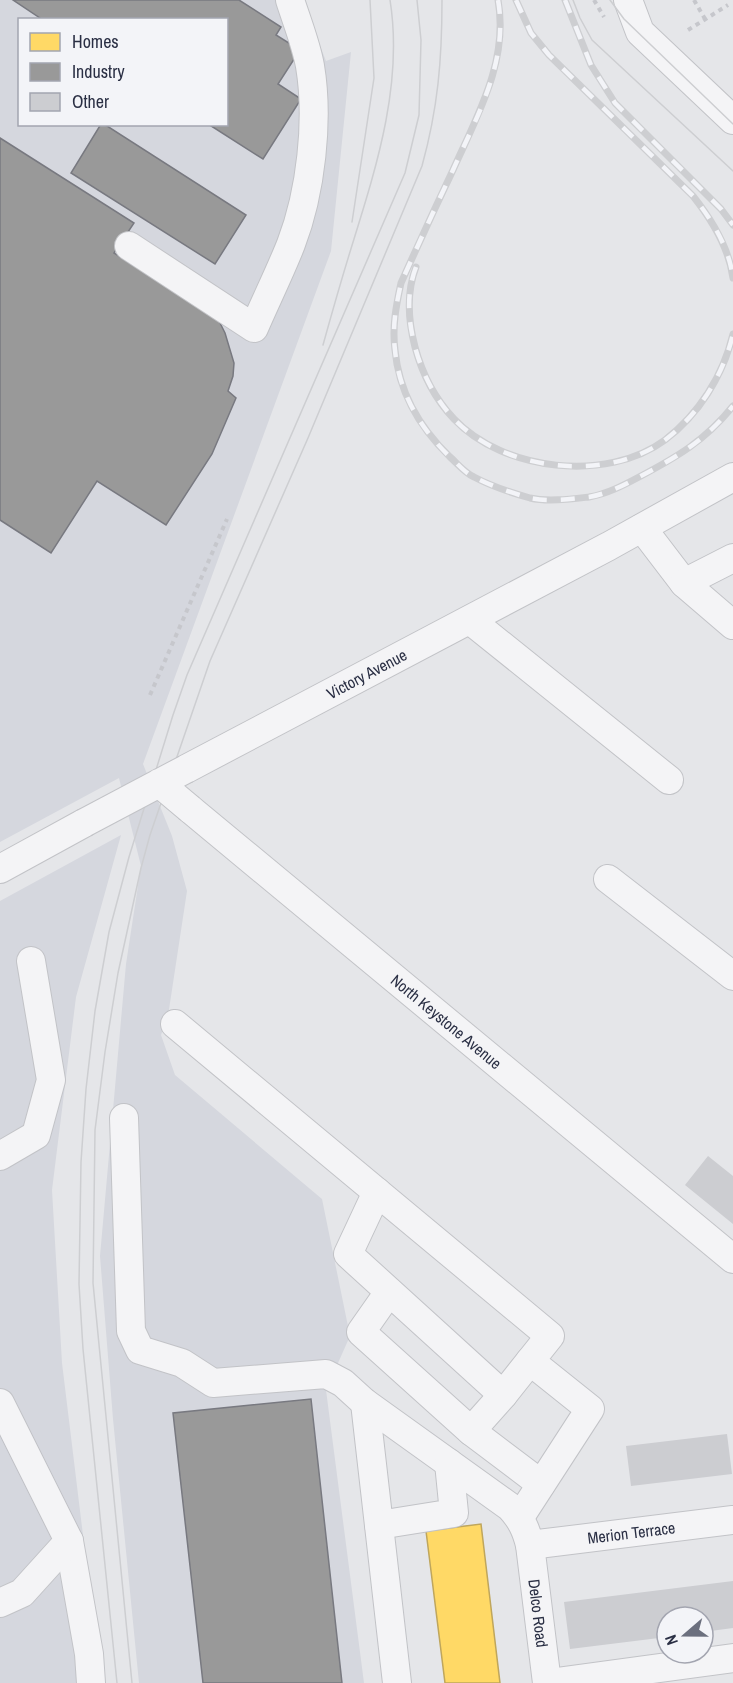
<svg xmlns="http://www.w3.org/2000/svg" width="733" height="1683" viewBox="0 0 733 1683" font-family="'Archivo Narrow',sans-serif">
  <rect width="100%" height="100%" fill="#e5e6e9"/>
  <path fill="#d5d7de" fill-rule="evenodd" d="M0 0H302L326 61 351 52 331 251 143 764 172 836 187 891 168 1016 161 1035 175 1075 322 1199 350 1336 326 1390 364 1683H139L113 1419 100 1256 126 964 141 866 119 778 0 842ZM20 20H226V124H20Z
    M121 835 76 997 52 1190 62 1363 101 1683H0V901Z"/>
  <path fill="#ffd966" stroke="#bfa65c" stroke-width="1.5" d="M481 1524 500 1683H445L426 1531Z"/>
  <path fill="#999" stroke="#787980" stroke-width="1.5" d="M13 0H239L281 27 276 35 300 50 278 84 301 99 263 159 208 124H226V20H43Z
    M101 124H104L246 215 215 264 71 173Z
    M0 138 134 223 114 253 206 312 219 321 225 333 234 363 233 376 228 391 236 398 212 454 166 525 97 481 51 553 0 520Z
    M311 1399 342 1683H203L173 1413Z"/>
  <path fill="#cccdd1" d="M708 1156 733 1176V1224L685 1185Z
    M727 1434 732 1474 631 1486 626 1446Z
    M733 1581V1628L703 1632V1617H667V1637L570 1649 564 1602Z"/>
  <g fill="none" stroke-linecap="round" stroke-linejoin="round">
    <g stroke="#c2c3c7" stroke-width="30">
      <g id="minor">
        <path d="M628 0 640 32 733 120"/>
        <path d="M129 246 254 328C266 300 280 272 291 244 311 192 319 120 310 66 306 44 297 22 290 0"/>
        <path d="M642 528 684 583"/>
        <path d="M733 558 684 583 733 625"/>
        <path d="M470 620 669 780"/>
        <path id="s1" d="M186 769 609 546 733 477"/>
        <path id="s2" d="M190 809 733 1259"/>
        <path d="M0 869 84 823"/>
        <path d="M608 879 733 976"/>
        <path d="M175 1024 550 1336 530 1361 590 1409 520 1517"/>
        <path id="s3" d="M124 1118 131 1331 140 1350 182 1363 213 1383 326 1374 343 1383 365 1403 510 1507C521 1519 526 1529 530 1545L547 1683"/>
        <path d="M0 1156 36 1135 51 1080 31 961"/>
        <path d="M377 1192 348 1254 503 1395 530 1361"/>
        <path d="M389 1292 361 1332 471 1431 503 1395"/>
        <path d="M0 1403 69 1541 89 1654 91 1683"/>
        <path d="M365 1403 397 1683"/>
        <path d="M471 1431 541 1484"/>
        <path d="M379 1525 454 1513 449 1463"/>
        <path id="s4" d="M530 1545 733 1520"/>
        <path d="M0 1603 22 1593 69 1541"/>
        <path d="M549 1683 733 1658"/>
      </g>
    </g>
    <path stroke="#c6c7cc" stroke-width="4" stroke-dasharray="4.5 4.5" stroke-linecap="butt" d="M594 0 604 17
      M694 0 705 19
      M688 30 728 5
      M150 695 227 519"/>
    <use href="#minor" stroke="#f4f4f6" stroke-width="28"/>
    <path stroke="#cdced1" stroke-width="1.5" d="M573 0 580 18 592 40 733 171
      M610 0 624 19 733 124
      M352 222 374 78 370 0
      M323 345C333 309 343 274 354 239 378 162 403 81 390 0
      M117 1683 83 1349 79 1284 81 1162 86 1089 95 1011 109 932 129 857 173 715 187 675 405 173 419 115 421 40 417 0
      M132 1683 93 1283 95 1130 105 1052 118 973 141 868 150 835 210 661 308 438 422 166C438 108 442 60 442 0"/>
    <g stroke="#cdced1" stroke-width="7">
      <path id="rail" d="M498 0C509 61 477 116 453 170 435 208 418 245 401 283 396 306 392 327 395 350 399 393 420 428 450 457 458 464 465 473 474 477 491 486 512 493 530 498 548 502 571 499 589 497 607 494 624 485 639 477 677 457 706 440 733 406
        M516 0 531 33 549 55 693 196C712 220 729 247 733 278
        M565 0 591 65 615 103 721 209 733 225
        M416 267C406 293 408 320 415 347 422 373 435 399 454 419 503 471 607 483 665 440 699 414 723 376 733 334"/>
    </g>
    <use href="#rail" stroke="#f3f4f8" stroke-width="4.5" stroke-dasharray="14" stroke-linecap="butt"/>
    <g stroke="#c2c3c7" stroke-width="30" stroke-linecap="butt">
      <path id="minor-bridge" d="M159 783 190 809
        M84 823 186 769"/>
    </g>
    <use href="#minor-bridge" stroke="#f4f4f6" stroke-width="28"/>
  </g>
  <g text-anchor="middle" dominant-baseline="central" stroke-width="6" stroke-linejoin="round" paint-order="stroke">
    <g font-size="16" fill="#2a2f44" stroke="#f3f4f8">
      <text stroke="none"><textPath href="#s1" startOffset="204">Victory Avenue</textPath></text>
      <text stroke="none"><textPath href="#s2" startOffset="333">North Keystone Avenue</textPath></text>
      <text stroke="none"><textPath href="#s4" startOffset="102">Merion Terrace</textPath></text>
      <text stroke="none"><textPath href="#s3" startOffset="768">Delco Road</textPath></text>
    </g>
  </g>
  <rect x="18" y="18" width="210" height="108" fill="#f3f4f8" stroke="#a3a5b0" stroke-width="1.5"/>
  <rect x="30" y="33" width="30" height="18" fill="#ffd966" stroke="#a3a5b0" stroke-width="1.5"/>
  <text x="72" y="48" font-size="18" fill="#2a2f44">Homes</text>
  <rect x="30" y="63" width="30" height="18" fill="#999999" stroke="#a3a5b0" stroke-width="1.5"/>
  <text x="72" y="78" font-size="18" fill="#2a2f44">Industry</text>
  <rect x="30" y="93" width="30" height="18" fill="#cccdd1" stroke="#a3a5b0" stroke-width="1.5"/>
  <text x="72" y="108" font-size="18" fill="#2a2f44">Other</text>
  <g transform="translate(685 1635) rotate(250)"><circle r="28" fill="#f3f4f8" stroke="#a3a5b0" stroke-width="1.5"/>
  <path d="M0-4.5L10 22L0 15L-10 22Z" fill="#6b6f7e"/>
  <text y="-9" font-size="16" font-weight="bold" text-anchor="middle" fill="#2a2f44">N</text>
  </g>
</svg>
